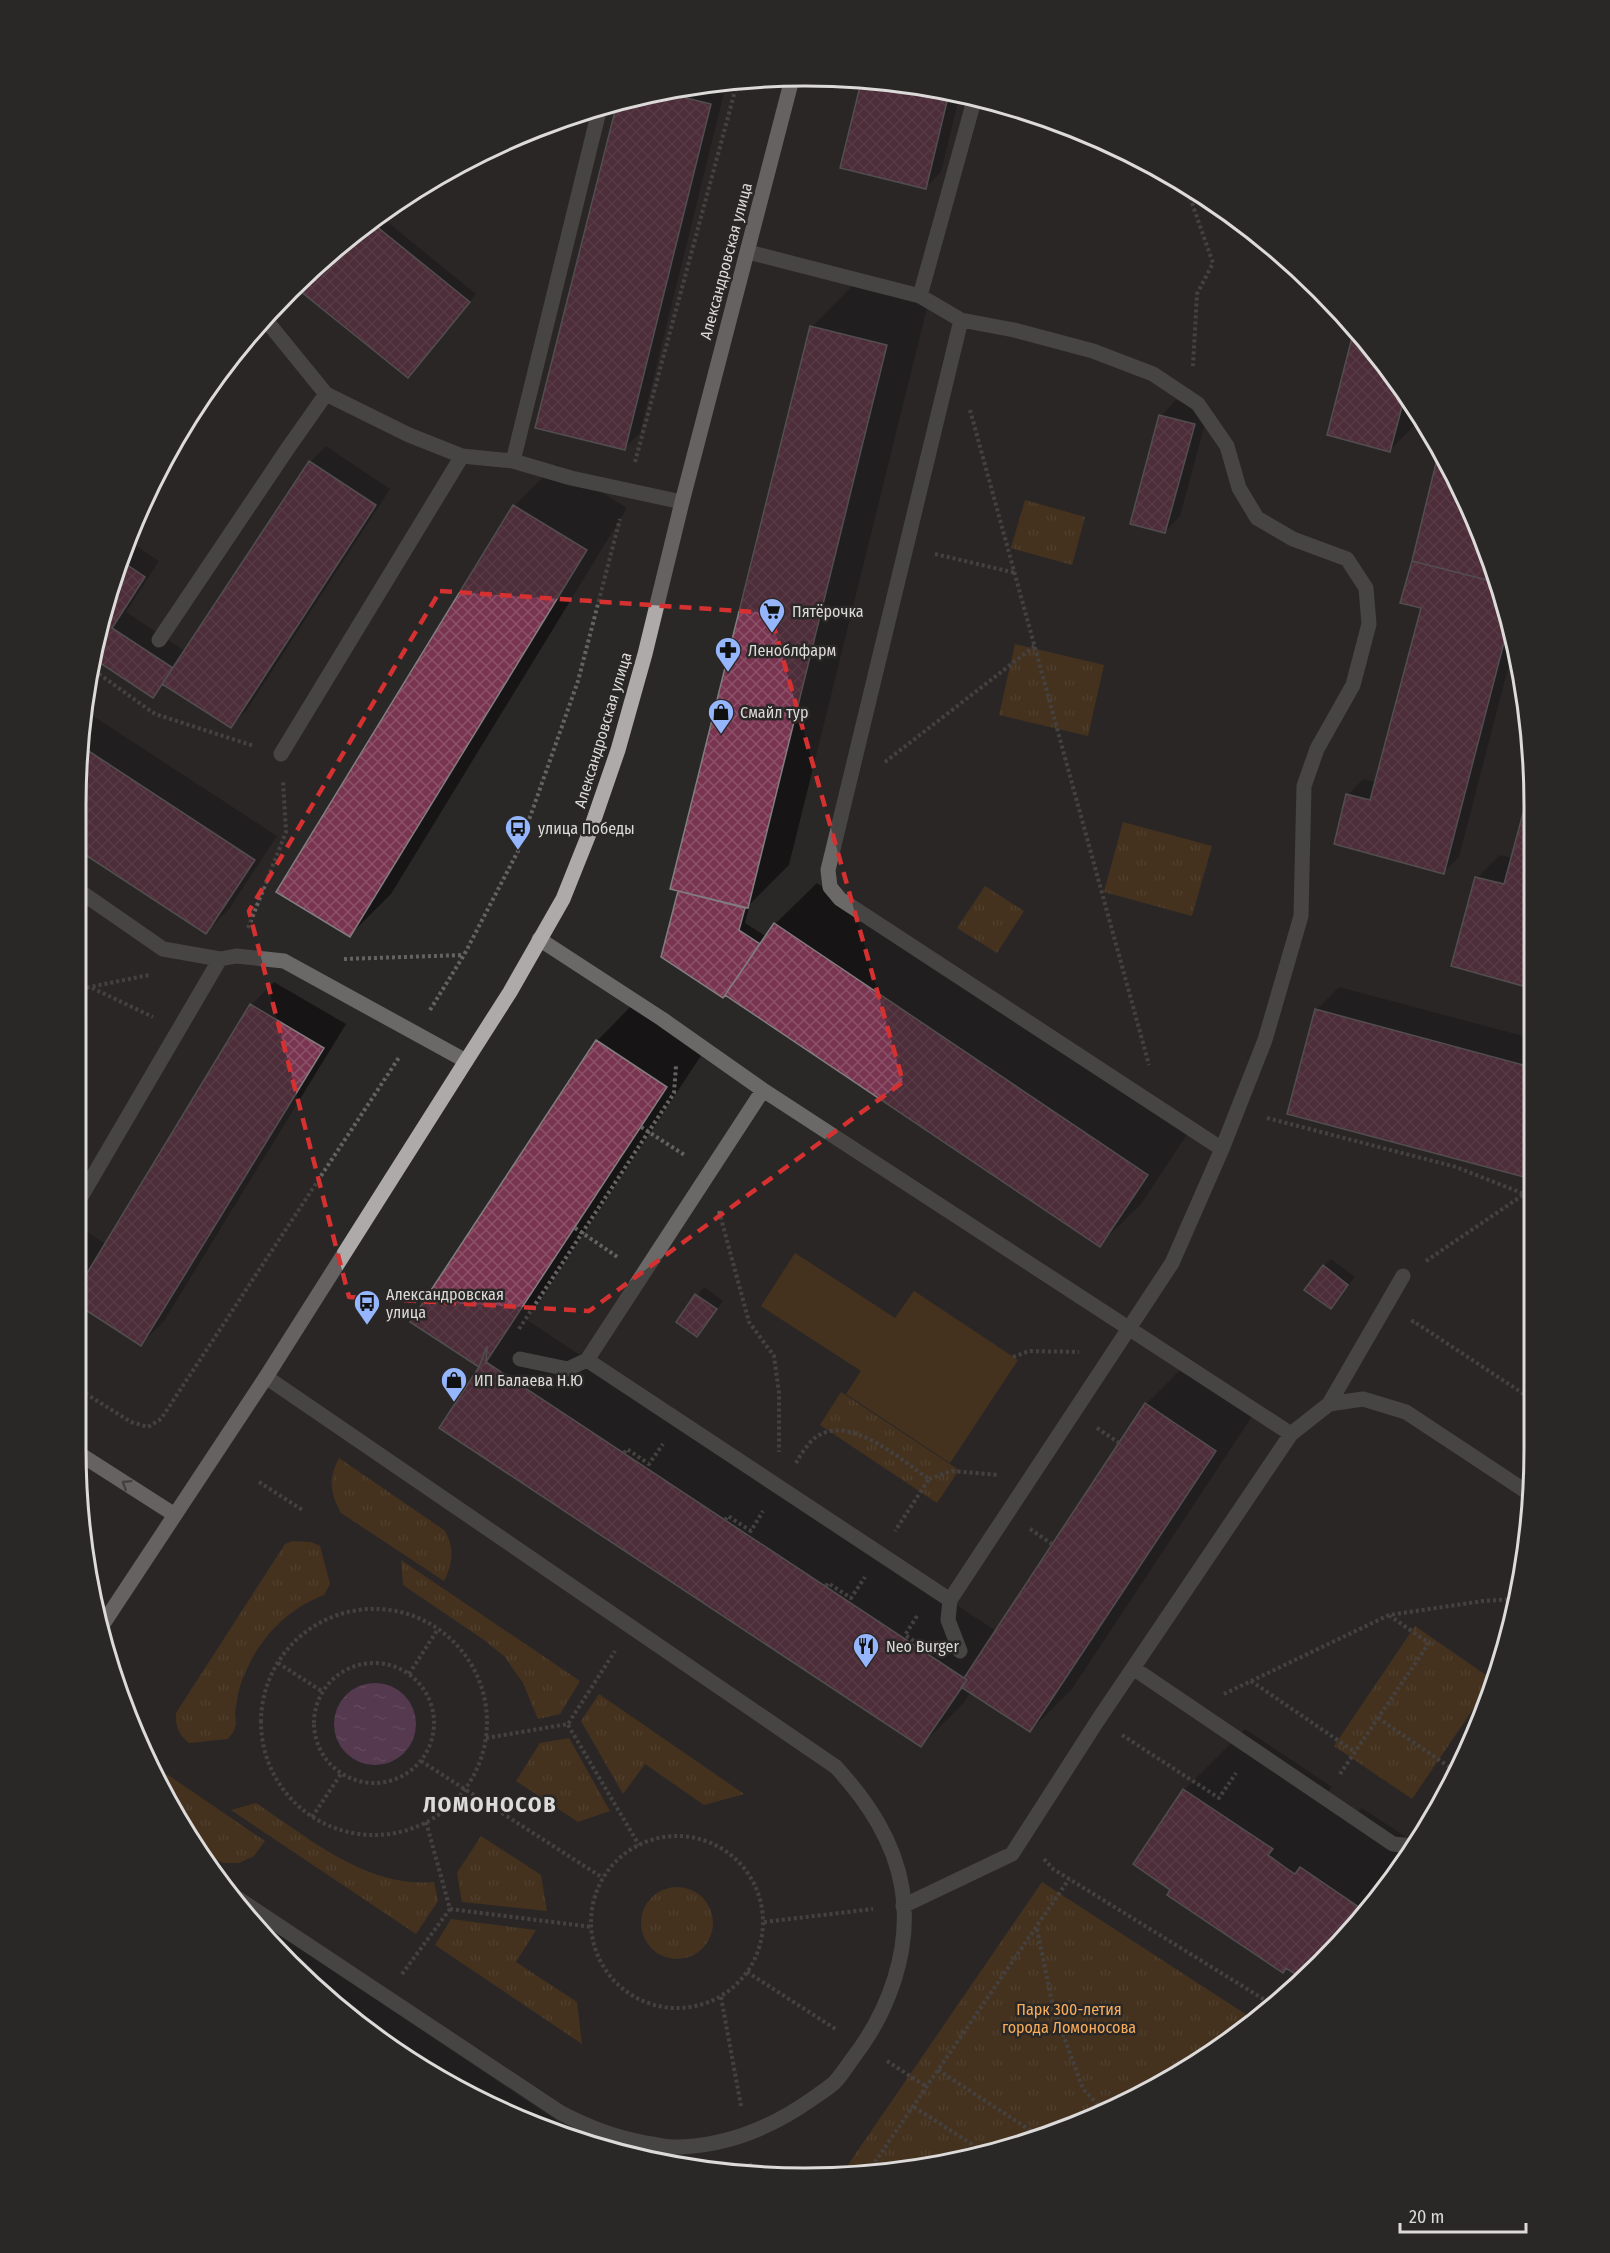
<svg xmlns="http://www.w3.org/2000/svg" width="1610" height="2253" viewBox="0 0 1610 2253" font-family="'Fira Sans Condensed',sans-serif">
  <defs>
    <pattern id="grass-tufts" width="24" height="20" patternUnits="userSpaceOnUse" patternTransform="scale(1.5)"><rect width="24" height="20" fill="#654116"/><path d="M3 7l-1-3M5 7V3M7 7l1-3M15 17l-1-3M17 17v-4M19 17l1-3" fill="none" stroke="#7b5c37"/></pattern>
    <pattern id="water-ripples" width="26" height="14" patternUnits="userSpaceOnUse" patternTransform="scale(1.5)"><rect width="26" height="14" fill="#8a5180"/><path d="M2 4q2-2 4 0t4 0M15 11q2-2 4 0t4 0" fill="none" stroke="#9f7297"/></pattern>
    <pattern id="building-cross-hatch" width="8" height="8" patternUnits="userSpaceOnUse" patternTransform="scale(1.5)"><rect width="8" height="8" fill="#793550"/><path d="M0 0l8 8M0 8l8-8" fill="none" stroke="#8c5269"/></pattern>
  </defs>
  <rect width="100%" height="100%" fill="#2a2727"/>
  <path fill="url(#grass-tufts)" d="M1025 500 1085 517 1072 565 1011 548Z
    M1015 644 1104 665 1088 736 999 715Z
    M1123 822 1212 846 1192 916 1104 892Z
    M985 886 1024 911 997 953 957 928Z
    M841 1392 959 1470 937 1503 820 1425Z
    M339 1458 444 1530C455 1546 453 1564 444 1581L341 1513C330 1493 328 1479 339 1458Z
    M293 1541 311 1542 320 1546 330 1584 324 1595C281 1611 249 1650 238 1694 237 1700 236 1707 235 1713 235 1717 237 1723 235 1727 235 1731 230 1736 228 1739L189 1743C179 1735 175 1726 176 1713L285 1544Z
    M401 1560 580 1681 560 1714 538 1719 523 1683 504 1656 484 1640 403 1585Z
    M1415 1626 1493 1680 1412 1799 1334 1746Z
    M599 1694 744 1794 704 1805 645 1764 623 1794 581 1721Z
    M569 1738 610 1811 578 1822 516 1781 540 1743Z
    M152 1773 168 1775 265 1841 254 1856 239 1863H223L208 1856 194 1847Z
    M256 1803C309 1838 366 1888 434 1882L438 1901 416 1934 231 1810Z
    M481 1836 541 1875 547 1911 462 1902 457 1873Z
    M1042 1882 1253 2019 1128 2103 947 2164 841 2175Z
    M641 1923a36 36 0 1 1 72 0a36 36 0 1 1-72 0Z
    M451 1919 536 1930 516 1962 577 2002 582 2044 435 1945Z"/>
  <path fill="#654116" d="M795 1253 895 1318 914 1291 1018 1360 950 1463 846 1394 861 1371 761 1306Z"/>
  <path fill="url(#water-ripples)" d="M334 1724a41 41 0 1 1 82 0a41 41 0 1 1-82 0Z"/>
  <path fill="#0007" d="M864 78 960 94 941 172 925 188Z
    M701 83 725 89 640 433 624 449 537 427 618 103Z
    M380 216 476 294 408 376 296 286 323 256Z
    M853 285 928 304 789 865 750 904 745 923 767 937 775 924 817 883 1188 1133 1141 1204 1099 1245 725 994 663 956 812 327Z
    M1356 328 1416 416 1413 427 1390 450 1329 434Z
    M1176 400 1209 409 1180 516 1165 532 1161 416Z
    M326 446 390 489 246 711 231 726 165 684 153 696 91 656 126 539 159 561 126 612 185 651 310 462Z
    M556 464 627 508 391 894 350 935 514 506Z
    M1460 482 1496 571 1514 645 1459 857 1444 872 1348 795 1363 779 1376 782 1422 607Z
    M84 710 277 836 229 909 206 932 75 846V805Z
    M1529 797 1530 987 1453 965 1477 878 1500 855 1513 858Z
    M274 982 346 1024 164 1321 141 1344 78 1304 75 1308V1224L106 1244 251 1005Z
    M1339 987 1531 1038 1532 1177 1316 1010Z
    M638 999 708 1045 527 1320 996 1631 1146 1404 1187 1363 1257 1409 1072 1689 1030 1731 971 1691 963 1704 921 1745 481 1367 412 1321 597 1041Z
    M1331 1259 1355 1277 1330 1307 1324 1266Z
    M704 1287 723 1301 697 1335 678 1322Z
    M1245 1729 1332 1787 1327 1794 1356 1814 1362 1808 1415 1843 1384 1892 1304 1978 1135 1864 1184 1790Z
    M257 1920 581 2137 525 2122 440 2080 324 1997Z"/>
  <path fill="url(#building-cross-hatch)" stroke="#827e80" stroke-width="1.5" d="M862 78 949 93 926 189 840 168Z
    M662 92 711 104 625 450 535 428 617 103Z
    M371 222 470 302 408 378 295 287 323 256Z
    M810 326 887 345 748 908 670 889Z
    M1355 326 1404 399 1390 452 1327 435Z
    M1159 415 1195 424 1165 533 1130 524Z
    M1439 451 1460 482 1496 571 1499 583 1412 561Z
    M309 461 376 505 231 728 162 684Z
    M513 505 587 550 350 937 276 892Z
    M120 560 145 577 112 628 173 668 153 698 91 657Z
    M1412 561 1499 583 1509 623 1444 874 1334 844 1346 794 1370 800 1421 608 1400 603Z
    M81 746 255 860 206 934 75 848V805Z
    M1529 791 1530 988 1451 966 1475 877 1504 884Z
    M678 891 745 908 739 930 760 944 723 998 661 957Z
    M774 923 1148 1175 1100 1247 725 995Z
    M250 1004 324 1048 141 1346 75 1303V1293Z
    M1315 1009 1531 1067 1532 1179 1287 1114Z
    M596 1040 667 1087 486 1362 487 1346 479 1367 410 1322Z
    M1323 1265 1348 1285 1331 1309 1304 1290Z
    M75 1273 84 1278 75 1293Z
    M695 1294 717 1309 697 1337 676 1322Z
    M487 1346 486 1362 967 1680 921 1747 439 1428 479 1367Z
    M1145 1403 1216 1451 1030 1732 961 1687 967 1680 964 1678Z
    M1183 1789 1273 1849 1268 1855 1286 1868 1295 1874 1300 1867 1366 1912 1303 1979 1286 1968 1283 1973 1167 1895 1170 1890 1133 1864Z"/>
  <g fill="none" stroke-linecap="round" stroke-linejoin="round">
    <path stroke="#656262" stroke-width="4" stroke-dasharray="3 3" stroke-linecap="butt" d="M1186 186 1213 263 1197 294 1193 366
      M970 410 1149 1065
      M635 462 738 80
      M935 554 1016 573
      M89 667 155 714 254 746
      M885 762 1036 645
      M248 928 286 832 283 781
      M344 959 464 955
      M92 988 153 1017
      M75 990 149 975
      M430 1010 464 955 518 851 578 681 620 519
      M1267 1118 1456 1167 1532 1197
      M641 1127 686 1156
      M719 1211 749 1322 774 1356 779 1393V1452
      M575 1228 619 1258
      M1426 1261 1523 1195
      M1412 1323 1413 1321 1533 1400
      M519 1329 674 1093 676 1066
      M1013 1357 1029 1351 1079 1352
      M75 1387 131 1422 148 1427 161 1419 400 1056
      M1097 1428 1119 1443
      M624 1453 627 1449 649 1464 663 1444
      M796 1463C801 1454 808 1443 816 1437 850 1413 902 1461 929 1479L895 1531
      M929 1479 952 1471 998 1475
      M259 1482 304 1511
      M725 1520 728 1516 751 1531 763 1511
      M1030 1529 1052 1544
      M826 1586 828 1583 851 1598 865 1577
      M261 1722a113 113 0 1 1 226 0a113 113 0 1 1-226 0Z
      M917 1616 905 1635 925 1648
      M314 1723a60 60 0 1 1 120 0a60 60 0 1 1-120 0Z
      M278 1663 323 1692
      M409 1674 438 1629
      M1251 1681 1355 1752
      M1224 1694 1389 1615 1483 1601 1516 1599
      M1378 1718 1458 1773
      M568 1725 639 1845
      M1122 1735 1219 1798 1236 1773
      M138 1738 153 1747
      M486 1738 568 1724 615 1651
      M421 1761 603 1878
      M1340 1774 1429 1643 1390 1616
      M312 1817 341 1774
      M591 1922a86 86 0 1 1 172 0a86 86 0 1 1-172 0Z
      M1044 1859 1053 1869 1273 2005
      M450 1909 592 1927
      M764 1922 873 1909
      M1037 1929 1053 2007 1083 2089 1104 2111
      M747 1972 837 2030
      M402 1974 450 1909 426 1822
      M721 1997 741 2106
      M887 2061 927 2087
      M938 2070 1036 2134
      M914 2107 984 2152
      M750 2163 752 2175
      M868 2172 1069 1879"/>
    <path stroke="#6b6968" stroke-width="15" d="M748 252 920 296 961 320 1014 330 1093 351 1153 374 1198 404 1227 446 1239 488 1257 518 1293 539 1347 559 1366 588 1369 624 1353 685 1317 749 1304 786 1301 916 1265 1040 1222 1149 1172 1263 950 1600 948 1620 960 1651
      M920 296 975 97
      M265 319 326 394 409 435 462 456 513 461 571 478 682 502
      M961 320 828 870 830 887 840 899 1222 1149
      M513 461 600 107
      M159 640 288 448 326 394
      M281 754 462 456
      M75 888 163 949 220 959 236 956 284 961 466 1061
      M539 939 662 1019 763 1090 1291 1434
      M75 1207 220 959
      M520 1359 568 1369 587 1360 763 1090
      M587 1360 950 1600
      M1329 1404 1403 1276
      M1133 1668 1393 1844 1413 1846
      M237 1898 561 2113C590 2128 614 2137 646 2143 654 2144 664 2147 673 2147 723 2147 771 2128 812 2099 819 2094 827 2089 834 2083 841 2076 847 2066 853 2058 889 2011 912 1949 902 1888 894 1841 868 1802 836 1767L266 1377
      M903 1906 1012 1854 1098 1720 1291 1434 1329 1404 1363 1399 1406 1412 1533 1496"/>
    <path stroke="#aeaaa9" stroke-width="15" d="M75 1451 175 1515
      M99 1630 266 1377 466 1061 510 992 563 899 589 834 618 750 645 654 682 502 792 79"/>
  </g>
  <defs><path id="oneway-chevron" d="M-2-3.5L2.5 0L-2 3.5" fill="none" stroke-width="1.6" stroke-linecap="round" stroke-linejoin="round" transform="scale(1.5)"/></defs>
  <use stroke="#656262" href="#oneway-chevron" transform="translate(126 1484) rotate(-148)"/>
  <path d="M0 0H1610V2253H0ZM440 591 770 613 903 1082 589 1311 349 1297 249 911Z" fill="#2a2727" fill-opacity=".55" fill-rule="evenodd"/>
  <path fill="none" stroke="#d63131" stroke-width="4.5" stroke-dasharray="12 8" stroke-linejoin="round" d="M440 591 770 613 903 1082 589 1311 349 1297 249 911Z"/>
  <defs>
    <g id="supermarket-pin" transform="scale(1.35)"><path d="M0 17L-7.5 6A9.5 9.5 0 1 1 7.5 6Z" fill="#95b6fd" stroke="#2a2727"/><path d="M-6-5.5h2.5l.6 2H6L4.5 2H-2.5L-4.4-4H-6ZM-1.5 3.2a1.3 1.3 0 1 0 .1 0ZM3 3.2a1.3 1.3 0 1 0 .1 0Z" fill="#111"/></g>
    <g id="pharmacy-pin" transform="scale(1.35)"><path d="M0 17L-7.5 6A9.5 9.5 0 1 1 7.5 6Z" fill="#95b6fd" stroke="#2a2727"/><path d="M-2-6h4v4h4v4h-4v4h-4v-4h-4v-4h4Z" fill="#111"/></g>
    <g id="shop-pin" transform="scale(1.35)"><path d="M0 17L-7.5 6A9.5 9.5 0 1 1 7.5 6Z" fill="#95b6fd" stroke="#2a2727"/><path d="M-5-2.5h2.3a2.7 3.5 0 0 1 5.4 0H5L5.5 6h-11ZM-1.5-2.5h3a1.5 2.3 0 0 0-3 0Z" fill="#111"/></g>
    <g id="bus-pin" transform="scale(1.35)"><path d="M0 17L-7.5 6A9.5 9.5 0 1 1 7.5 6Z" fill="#95b6fd" stroke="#2a2727"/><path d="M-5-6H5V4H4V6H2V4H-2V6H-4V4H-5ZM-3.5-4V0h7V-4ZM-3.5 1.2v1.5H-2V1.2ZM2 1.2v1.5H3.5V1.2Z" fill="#111"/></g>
    <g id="restaurant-pin" transform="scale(1.35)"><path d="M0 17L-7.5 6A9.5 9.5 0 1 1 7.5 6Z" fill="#95b6fd" stroke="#2a2727"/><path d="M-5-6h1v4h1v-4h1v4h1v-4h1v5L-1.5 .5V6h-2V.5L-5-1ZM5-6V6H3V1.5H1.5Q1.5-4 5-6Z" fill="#111"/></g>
  </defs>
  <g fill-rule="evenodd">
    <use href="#supermarket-pin" x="772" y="611"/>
    <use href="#pharmacy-pin" x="728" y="650"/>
    <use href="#shop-pin" x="721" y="712"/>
    <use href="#bus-pin" x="518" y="828"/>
    <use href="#bus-pin" x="367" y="1303"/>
    <use href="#shop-pin" x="454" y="1380"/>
    <use href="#restaurant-pin" x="866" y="1646"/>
  </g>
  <g text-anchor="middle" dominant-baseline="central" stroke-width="5" stroke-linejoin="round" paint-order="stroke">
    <g font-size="16" fill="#dddada" stroke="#2a2727">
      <text transform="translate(726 261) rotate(-75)">Александровская улица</text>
      <text transform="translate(603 730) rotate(-73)">Александровская улица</text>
    </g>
    <g font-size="16" fill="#dddada" stroke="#2a2727" text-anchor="start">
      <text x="792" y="611">Пятёрочка</text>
      <text x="748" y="650">Леноблфарм</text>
      <text x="740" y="712">Смайл тур</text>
      <text x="538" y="828">улица Победы</text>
      <text x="386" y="1294">Александровская<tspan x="386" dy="18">улица</tspan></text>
      <text x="474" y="1380">ИП Балаева Н.Ю</text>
      <text x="886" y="1646">Neo Burger</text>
    </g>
    <g font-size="16" fill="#f8ae5d" stroke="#2a2727">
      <text x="1069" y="2009">Парк 300-летия<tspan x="1069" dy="18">города Ломоносова</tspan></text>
    </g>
    <g font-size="22" font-weight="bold" letter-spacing="1.5" fill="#dddada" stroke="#2a2727">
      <text x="490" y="1804">ЛОМОНОСОВ</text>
    </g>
  </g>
  <path d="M0 0H1610V2253H0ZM805 86H805A719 719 0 0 1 1524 805V1449A719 719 0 0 1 805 2168H805A719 719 0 0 1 86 1449V805A719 719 0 0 1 805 86Z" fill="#2a2727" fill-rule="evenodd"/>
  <path fill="none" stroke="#dddada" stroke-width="3" d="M805 86H805A719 719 0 0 1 1524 805V1449A719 719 0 0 1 805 2168H805A719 719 0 0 1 86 1449V805A719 719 0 0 1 805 86Z"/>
  <path d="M1400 2223v9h126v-9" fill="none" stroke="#dddada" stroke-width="3"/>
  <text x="1409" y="2223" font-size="18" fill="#dddada" stroke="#2a2727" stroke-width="4.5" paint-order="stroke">20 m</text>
</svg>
